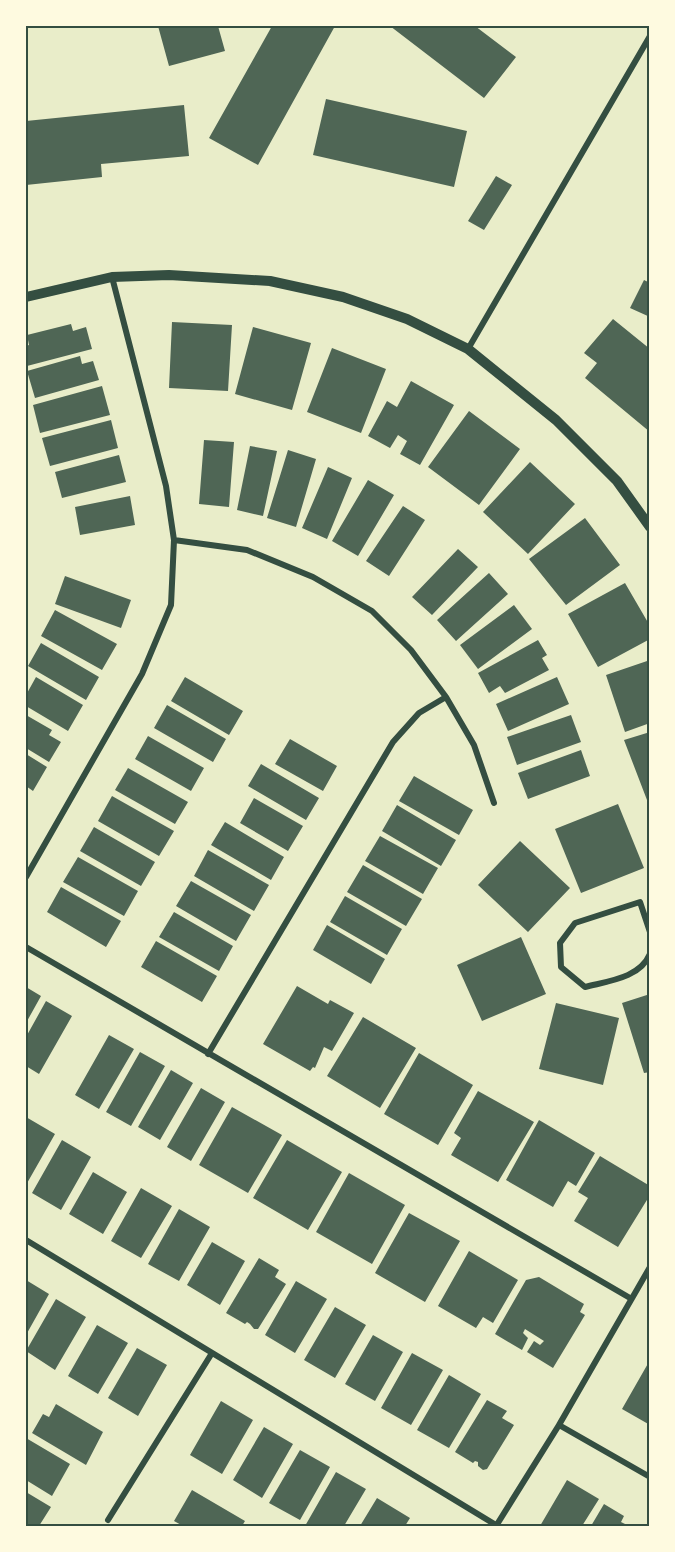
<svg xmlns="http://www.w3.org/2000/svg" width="675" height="1552" viewBox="0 0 675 1552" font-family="'Asap Condensed',sans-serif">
  <rect width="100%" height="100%" fill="#e9edc9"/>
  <path fill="#4f6655" d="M158 26H218L225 51 169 66Z
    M272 26H335L258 165 209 138Z
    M390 26H475L516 57 484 98Z
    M326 99 467 131 454 187 313 155Z
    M184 105 189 156 101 164 102 177 26 185V121Z
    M496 176 512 185 484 230 468 221Z
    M644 280 650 283V317L630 308Z
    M613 319 650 349V432L585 378 597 363 584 353Z
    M172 322 232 325 228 391 169 388Z
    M71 324 73 331 86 327 92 349 27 366 26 346 29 345 27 335Z
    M253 327 311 343 292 410 235 394Z
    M332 348 386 369 361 433 307 412Z
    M80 356 82 364 93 361 99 380 35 398 27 371Z
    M411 381 454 405 420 465 400 454 407 441 398 435 390 448 368 436 387 401 397 407Z
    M102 386 110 415 40 433 33 405Z
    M469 411 520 449 479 505 428 467Z
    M111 420 118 448 50 466 42 438Z
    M204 440 234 442 229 507 199 504Z
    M250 446 277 451 263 516 237 510Z
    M288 450 316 459 296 527 267 518Z
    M119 455 126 482 62 498 55 472Z
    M530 462 575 504 528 554 483 512Z
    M328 467 352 478 327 539 302 528Z
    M368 480 394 495 358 556 332 541Z
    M130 496 135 525 80 535 75 507Z
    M403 506 425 520 389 576 366 561Z
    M585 518 620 565 566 605 529 559Z
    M458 549 478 567 432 615 412 597Z
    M489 573 508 594 456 641 437 620Z
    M65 576 131 600 121 628 55 604Z
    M625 583 650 626V639L598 667 568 614Z
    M514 605 532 629 478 669 460 645Z
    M55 610 117 644 102 670 41 636Z
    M538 640 547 655 542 658 549 670 505 693 500 686 489 693 478 673Z
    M41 643 99 677 86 700 28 666Z
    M650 660V723L625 732 606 675Z
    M36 677 83 705 68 731 26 706V695Z
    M185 677 243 711 229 735 171 701Z
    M557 677 569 704 508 731 496 704Z
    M167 705 226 739 213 762 154 728Z
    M26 715 52 730 49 735 61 742 49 762 26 748Z
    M571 715 581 742 517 765 507 737Z
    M650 732V799L647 800 624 740Z
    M148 736 204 768 191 791 135 759Z
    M290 739 337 766 323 791 275 764Z
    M581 750 590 776 528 799 518 773Z
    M26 754 47 767 33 791 26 786Z
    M261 764 319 798 306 820 248 786Z
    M128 768 188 802 175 824 115 790Z
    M414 776 473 810 459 835 399 801Z
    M112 796 174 831 159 856 98 821Z
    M254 798 303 826 288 851 240 823Z
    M618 804 644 868 581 893 555 829Z
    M397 805 456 840 441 866 382 831Z
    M225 822 284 857 271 880 211 845Z
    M94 827 155 862 141 886 80 851Z
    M380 836 438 868 423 894 365 861Z
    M520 841 570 888 528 932 478 885Z
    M208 850 269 885 254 911 194 876Z
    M78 857 138 891 124 916 63 882Z
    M363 865 422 899 406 926 347 892Z
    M191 881 251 915 236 941 176 906Z
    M61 887 121 921 106 947 47 912Z
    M345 896 402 929 387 955 330 922Z
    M174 912 233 946 219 971 159 937Z
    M327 925 385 959 371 984 313 950Z
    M521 937 546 994 482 1021 457 965Z
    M156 941 217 976 202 1002 141 967Z
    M297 986 328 1004 330 1000 354 1013 332 1051 324 1047 315 1068 313 1067 310 1071 263 1044Z
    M26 987 41 996 26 1023Z
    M650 994V1072L644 1073 622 1003Z
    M46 1001 72 1016 39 1074 26 1066V1037Z
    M556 1003 619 1018 603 1085 539 1069Z
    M363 1017 416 1048 380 1108 327 1076Z
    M109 1035 134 1049 99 1109 75 1095Z
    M140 1052 165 1066 131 1126 106 1112Z
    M419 1053 473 1085 438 1145 384 1114Z
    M171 1070 193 1083 160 1140 138 1127Z
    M201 1088 225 1102 191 1161 167 1147Z
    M478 1091 534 1122 498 1182 451 1155 461 1138 454 1133Z
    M232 1107 282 1135 248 1193 199 1165Z
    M26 1117 55 1134 26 1185Z
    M539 1120 595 1153 576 1186 568 1181 553 1207 506 1180Z
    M62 1140 91 1157 61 1210 32 1193Z
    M287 1140 342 1172 308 1230 253 1198Z
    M600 1156 650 1186V1195L618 1247 574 1221 588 1198 578 1192Z
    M93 1172 127 1192 103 1234 69 1214Z
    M349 1173 405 1205 372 1264 316 1232Z
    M141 1188 172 1206 141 1258 111 1241Z
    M179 1209 210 1227 179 1281 148 1264Z
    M409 1213 460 1241 425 1302 375 1273Z
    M212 1242 245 1261 220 1305 187 1285Z
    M469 1251 518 1280 493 1323 483 1317 476 1328 438 1306Z
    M259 1258 279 1270 275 1277 286 1284 258 1329H254L250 1324 247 1322 245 1324 226 1313Z
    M539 1277 584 1304 580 1312 585 1315 553 1368 527 1352 534 1341 540 1345 544 1341 525 1329 523 1333 528 1338 522 1350 495 1334 526 1280Z
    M26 1280 49 1294 26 1335Z
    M296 1281 327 1299 295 1353 265 1335Z
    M56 1299 86 1317 55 1370 26 1351Z
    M335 1307 366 1325 335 1378 304 1360Z
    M97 1325 128 1343 98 1394 68 1376Z
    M373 1335 403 1352 375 1401 345 1384Z
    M137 1348 167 1365 138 1416 108 1398Z
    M412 1353 443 1370 411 1425 381 1408Z
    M650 1360V1425L622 1409Z
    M449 1375 481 1394 449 1448 417 1430Z
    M487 1400 507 1411 502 1418 514 1425 487 1469 483 1470 478 1466V1462L475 1461 473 1463 455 1452Z
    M221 1401 253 1420 222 1474 190 1455Z
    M56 1404 103 1432 86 1465 32 1433 43 1414 49 1417Z
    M264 1427 293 1444 262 1498 233 1480Z
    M26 1438 70 1464 52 1496 26 1480Z
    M300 1450 330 1467 300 1520 269 1503Z
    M336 1472 366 1489 344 1526H305Z
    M567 1480 599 1499 582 1526H540Z
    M192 1490 245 1521 242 1526H183L174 1521Z
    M26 1492 51 1507 39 1526H26Z
    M377 1498 410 1518 405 1526H360Z
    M604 1504 624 1516 621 1522 625 1524 624 1526H591Z"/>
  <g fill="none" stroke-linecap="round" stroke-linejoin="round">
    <path stroke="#344e41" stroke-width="6" d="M468 349 650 36
      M174 540 247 550 313 577 372 611 411 650 446 697 474 745 494 803
      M26 877 142 674 171 605 174 540 166 486 112 277
      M650 932 640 902 575 923 560 943 561 967 585 987C608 981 640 978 650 954
      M26 947 630 1298
      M208 1054 393 742 419 713 446 697
      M26 1240 496 1525
      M559 1425 650 1477
      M108 1520 212 1353
      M496 1526 559 1425 650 1267"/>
    <path stroke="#344e41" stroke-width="10" d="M26 297 112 277 169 275 270 281 343 297 407 319 468 349 556 420 617 481 650 527"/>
  </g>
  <rect width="675" height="1552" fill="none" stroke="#fefae0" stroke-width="54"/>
  <rect x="27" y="27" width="621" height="1498" fill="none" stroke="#344e41" stroke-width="2"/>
</svg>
